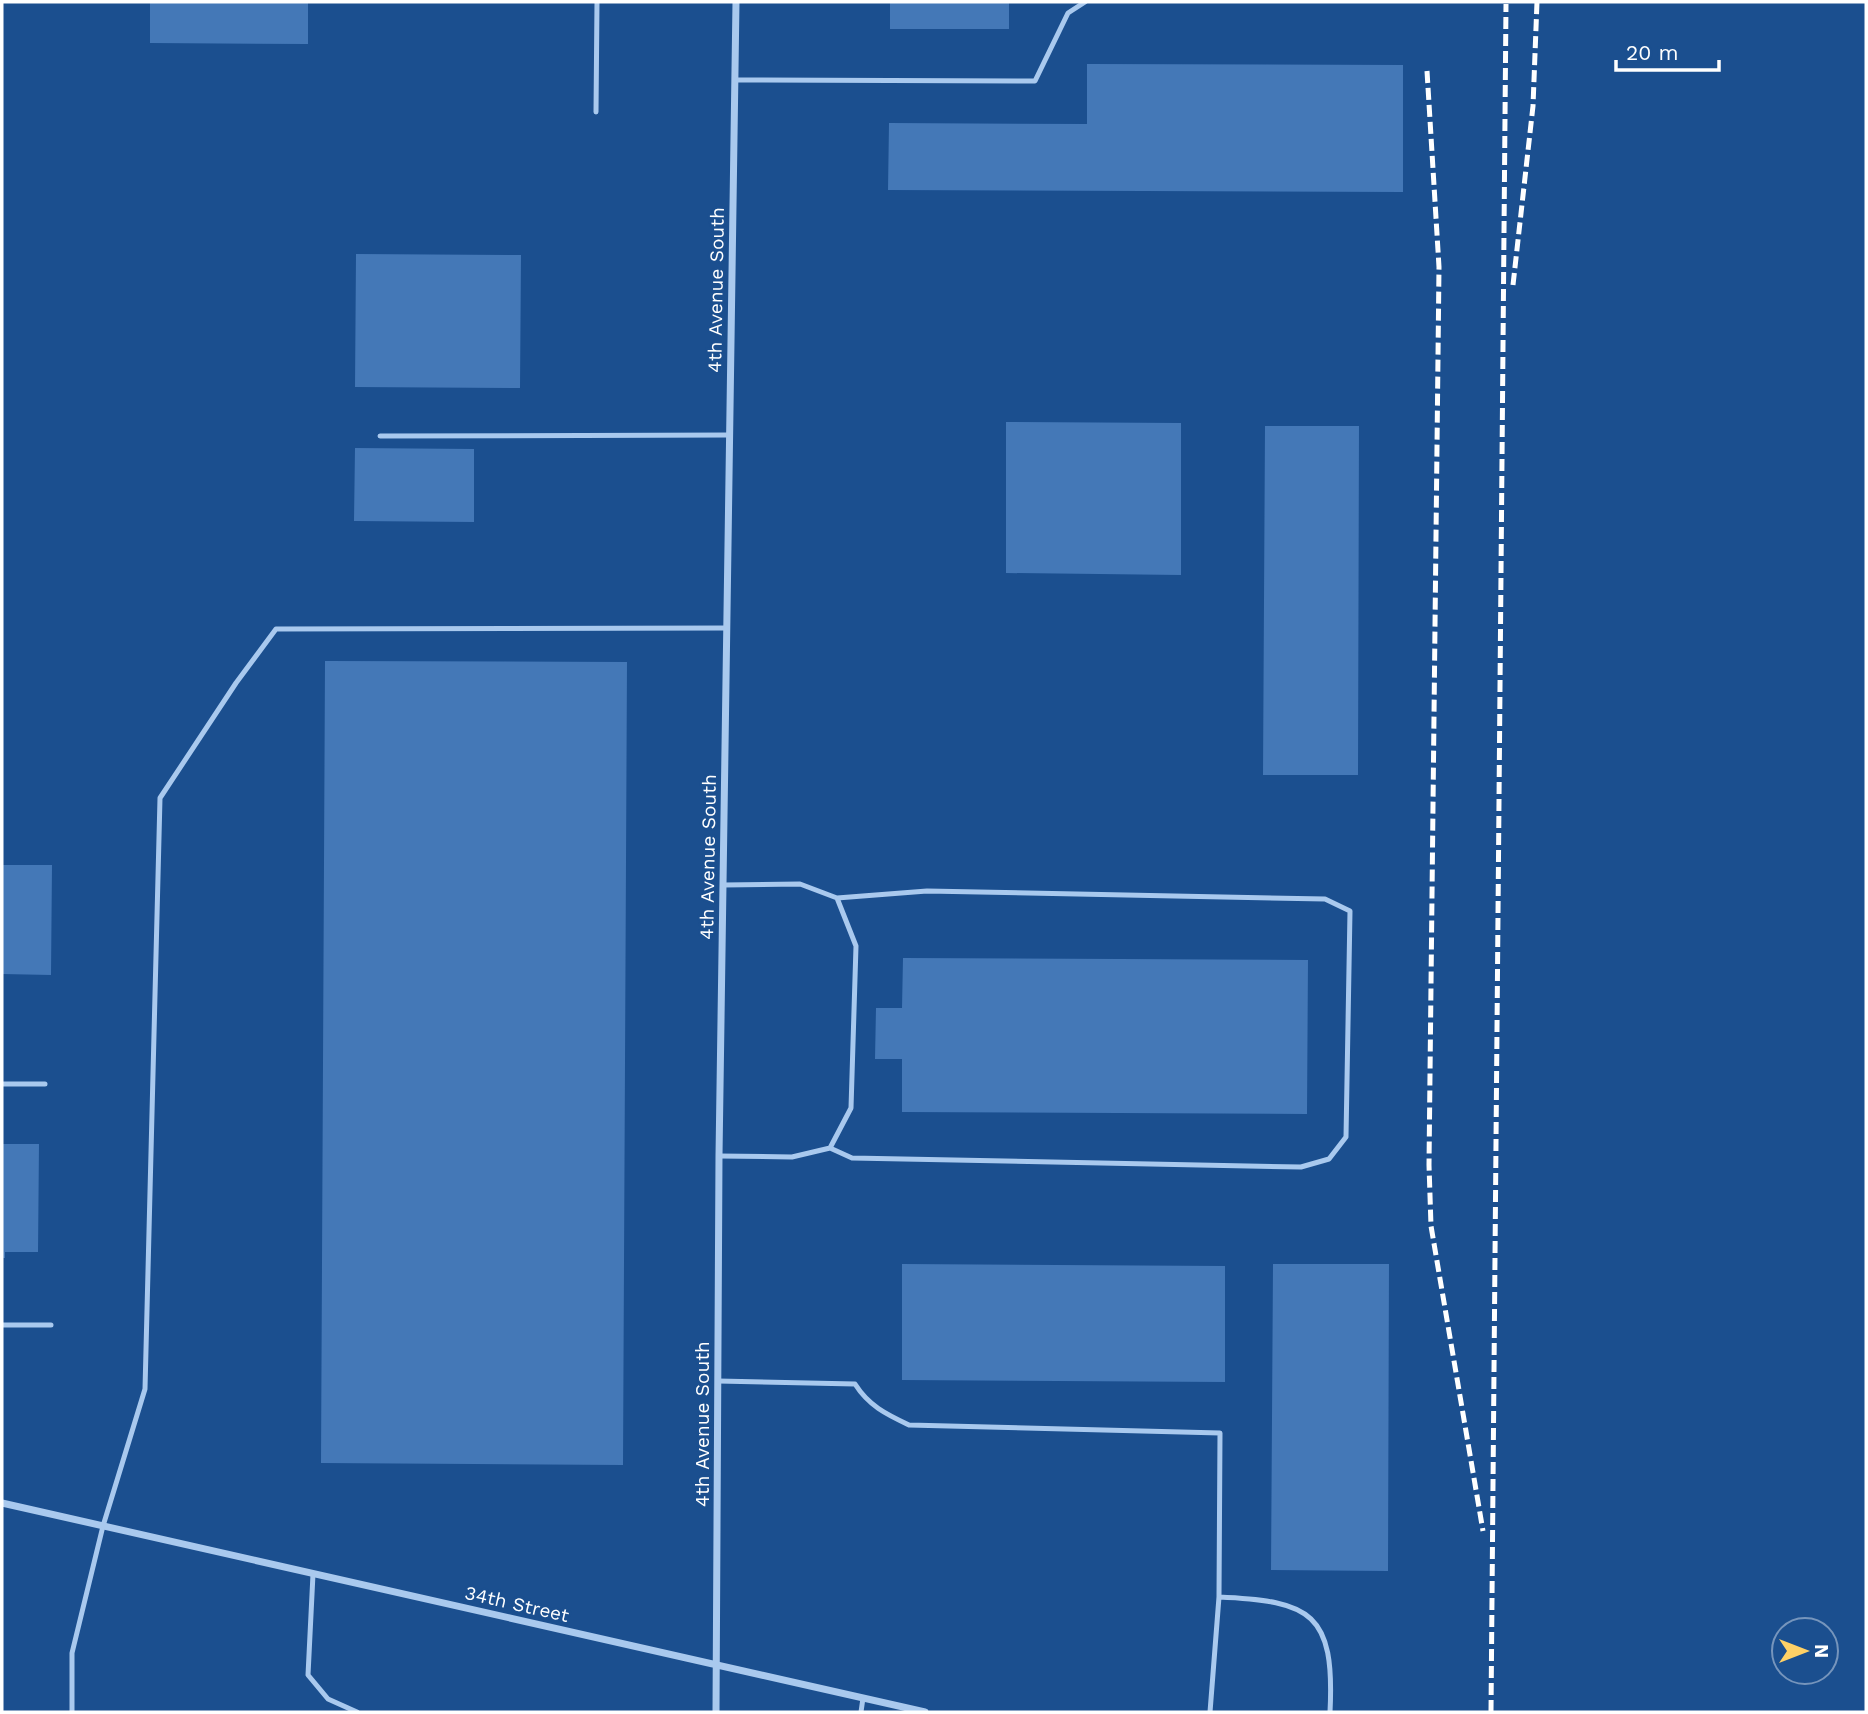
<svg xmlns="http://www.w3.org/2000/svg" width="1868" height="1714" viewBox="0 0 1868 1714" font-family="'Work Sans',sans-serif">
  <rect width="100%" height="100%" fill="#1b4f8f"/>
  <path fill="#4478b7" d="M150 2H308V44L150 43Z
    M890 2H1009V29H890Z
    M1087 64 1403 65V192L888 190 889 123 1087 124Z
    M356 254 521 255 520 388 355 387Z
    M1006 422 1181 423V575L1006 573Z
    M1265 426H1359L1358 775H1263Z
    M355 448 474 449V522L354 521Z
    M325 661 627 662 623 1465 321 1463Z
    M2 865H52L51 975 2 974Z
    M903 958 1308 960 1307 1114 902 1112V1059H875L876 1008H902Z
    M2 1144H39L38 1252H5V1258H2Z
    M902 1264 1225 1266V1382L902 1380Z
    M1273 1264H1389L1388 1571 1271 1570Z"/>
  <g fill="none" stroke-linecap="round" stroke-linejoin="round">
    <path stroke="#a9c9ee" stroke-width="5" d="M735 80 1035 81 1068 13 1085 2
      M596 112 597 2
      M380 436 730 435
      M2 1084H45
      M830 1148 852 1158 1301 1167 1329 1159 1346 1137 1350 911 1325 899 927 891 837 898
      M719 1156 792 1157 830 1148 851 1108 856 946 837 898 800 884 723 885
      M2 1325H51
      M718 1381 855 1384C869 1406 886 1414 909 1425L1220 1433 1219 1597 1210 1712
      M313 1574 308 1675 328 1699 357 1712
      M1219 1597C1311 1601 1335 1613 1330 1712
      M72 1712V1653L103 1526 145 1389 160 798 236 683 276 629 727 628
      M861 1712 863 1698"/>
    <path stroke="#a9c9ee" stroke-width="7" d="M2 1503 925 1712
      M716 1712 719 1156 736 2"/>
    <path stroke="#fff" stroke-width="5" stroke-dasharray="12 5" stroke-linecap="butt" d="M1427 71 1439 267 1429 1165 1431 1226 1483 1531
      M1513 285 1533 106 1537 2
      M1491 1712 1506 4"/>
  </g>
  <g text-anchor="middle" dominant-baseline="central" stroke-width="5" stroke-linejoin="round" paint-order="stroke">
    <g font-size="19" fill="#fff" stroke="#1b4f8f">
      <text transform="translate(716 290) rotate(-89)">4th Avenue South</text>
      <text transform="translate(708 857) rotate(-89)">4th Avenue South</text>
      <text transform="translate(702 1424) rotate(-90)">4th Avenue South</text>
      <text transform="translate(517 1604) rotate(13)">34th Street</text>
    </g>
  </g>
  <rect width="1868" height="1714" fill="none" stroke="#ffffff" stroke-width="7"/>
  <g transform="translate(1805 1651) rotate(90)"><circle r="33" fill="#1b4f8f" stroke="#7695bc" stroke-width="2"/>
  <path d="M0-5L12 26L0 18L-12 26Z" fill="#ffd166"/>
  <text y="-10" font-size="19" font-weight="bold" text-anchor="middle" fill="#ffffff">N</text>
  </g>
  <path d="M1616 60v10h103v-10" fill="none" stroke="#ffffff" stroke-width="3.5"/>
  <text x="1626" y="60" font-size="21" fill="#ffffff" stroke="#1b4f8f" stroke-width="5" paint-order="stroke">20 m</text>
</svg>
